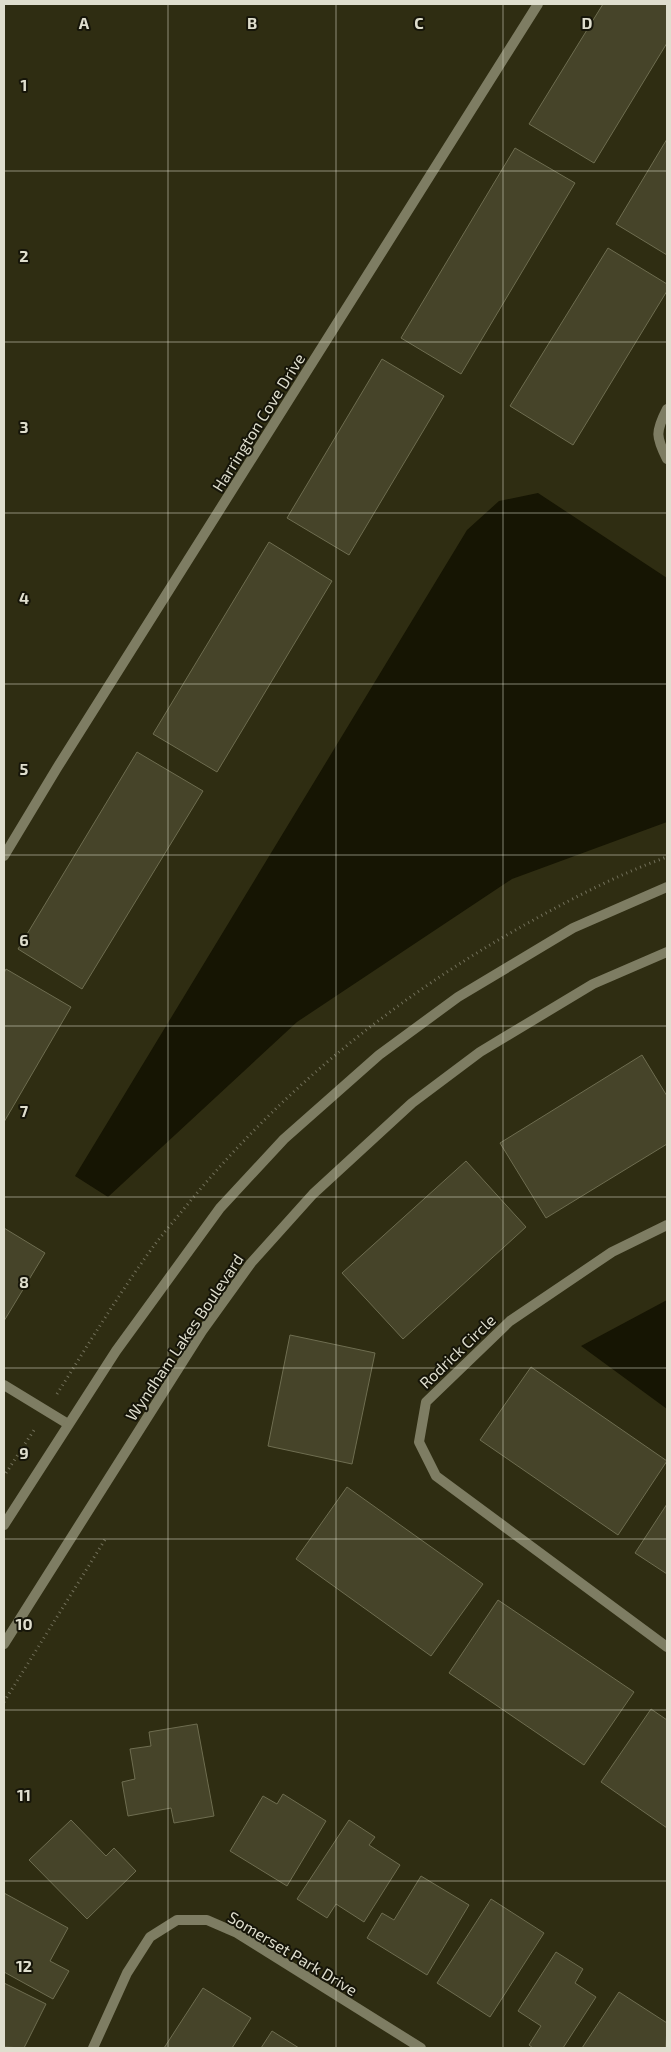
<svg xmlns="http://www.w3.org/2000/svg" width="671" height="2052" viewBox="0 0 671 2052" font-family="'Exo 2',sans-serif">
  <rect width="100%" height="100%" fill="#2f2d12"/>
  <path fill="#161503" d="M538 493 667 578V822L512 879 297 1022 108 1197 75 1176 467 530 499 501Z
    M667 1300V1409L581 1346Z"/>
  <path fill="#464429" stroke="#6e6d50" d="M603 4H667V43L594 163 529 124Z
    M667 139V255L616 224Z
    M515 148 575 183 461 374 401 338Z
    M608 248 667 284V291L573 445 510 406Z
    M382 359 444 396 349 555 287 518Z
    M269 542 332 581 217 772 153 734Z
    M137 752 203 791 82 989 18 949Z
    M6 969 71 1007 4 1122V973Z
    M642 1055 667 1096V1144L546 1218 500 1143Z
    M466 1161 526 1227 403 1339 342 1273Z
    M4 1228 45 1253 4 1321Z
    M290 1335 375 1353 352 1464 268 1446Z
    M531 1367 667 1461 618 1535 480 1440Z
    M347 1487 483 1584 431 1656 296 1559Z
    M667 1504V1574L635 1553Z
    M498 1600 634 1692 584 1765 449 1673Z
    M651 1709 667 1720V1828L601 1782Z
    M197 1724 214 1816 174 1823 171 1808 128 1816 122 1782 135 1779 130 1749 151 1746 149 1732Z
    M283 1794 326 1821 287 1886 230 1851 263 1796 277 1804Z
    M71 1820 106 1856 114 1848 136 1871 87 1919 29 1860Z
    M349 1820 375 1837 369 1845 400 1865 364 1922 336 1904 327 1918 297 1899Z
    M421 1876 469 1905 427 1975 367 1938 382 1913 394 1920Z
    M4 1893 68 1928 50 1961 69 1971 53 1999 4 1972Z
    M491 1899 544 1933 490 2017 437 1983Z
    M556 1952 583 1969 575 1983 596 1997 563 2048H533L529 2045 541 2026 518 2011Z
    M4 1983 46 2004 24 2048 4 2047Z
    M203 1988 251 2018 232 2048H164Z
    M619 1992 667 2023 666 2048H582Z
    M272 2031 299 2048H261Z"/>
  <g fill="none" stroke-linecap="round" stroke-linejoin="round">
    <path stroke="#73715b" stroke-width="3" stroke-dasharray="1 4" stroke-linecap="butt" d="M57 1394C88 1345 118 1295 153 1247 165 1231 179 1215 192 1199 286 1086 400 994 528 923 573 898 619 874 667 857
      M6 1473 36 1427
      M4 1702 106 1538"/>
    <path stroke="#7e7d63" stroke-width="10" d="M667 409C655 432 656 437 667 459
      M4 856 57 768 538 4
      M667 1225 612 1252 510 1321 426 1402 419 1442 436 1476 667 1647
      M4 1385 68 1424
      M93 2048 127 1973 150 1937 177 1920H207L237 1933 421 2048"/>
    <path stroke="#7e7d63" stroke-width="10" d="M4 1525 116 1351 220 1208 284 1139 379 1055 458 997 573 928 667 887
      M4 1644 202 1331 251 1263 313 1194 412 1103 480 1052 593 984 667 952"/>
  </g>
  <path fill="none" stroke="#dfdece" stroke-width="1" stroke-opacity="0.55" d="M168 4V2048M336 4V2048M503 4V2048M4 171H667M4 342H667M4 513H667M4 684H667M4 855H667M4 1026H667M4 1197H667M4 1368H667M4 1539H667M4 1710H667M4 1881H667"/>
  <g text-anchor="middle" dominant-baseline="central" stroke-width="4" stroke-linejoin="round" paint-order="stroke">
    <g font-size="16" fill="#dfdece" stroke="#161509">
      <text transform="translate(258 422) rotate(-58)">Harrington Cove Drive</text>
      <text transform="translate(184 1337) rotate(-56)">Wyndham Lakes Boulevard</text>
      <text transform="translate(457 1351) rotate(-44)">Rodrick Circle</text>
      <text transform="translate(293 1953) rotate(31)">Somerset Park Drive</text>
    </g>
  </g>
  <g font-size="16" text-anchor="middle" font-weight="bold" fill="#dfdece" stroke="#161509" stroke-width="4" stroke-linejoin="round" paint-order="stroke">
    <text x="84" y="29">A</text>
    <text x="252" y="29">B</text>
    <text x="419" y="29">C</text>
    <text x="587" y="29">D</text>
    <text x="24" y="91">1</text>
    <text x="24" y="262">2</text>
    <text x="24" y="433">3</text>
    <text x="24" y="604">4</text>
    <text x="24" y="775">5</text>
    <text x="24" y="946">6</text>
    <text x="24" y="1117">7</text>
    <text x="24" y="1288">8</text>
    <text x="24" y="1459">9</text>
    <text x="24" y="1630">10</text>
    <text x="24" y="1801">11</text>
    <text x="24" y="1972">12</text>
  </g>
  <rect width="671" height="2052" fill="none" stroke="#dfdece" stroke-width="10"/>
</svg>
